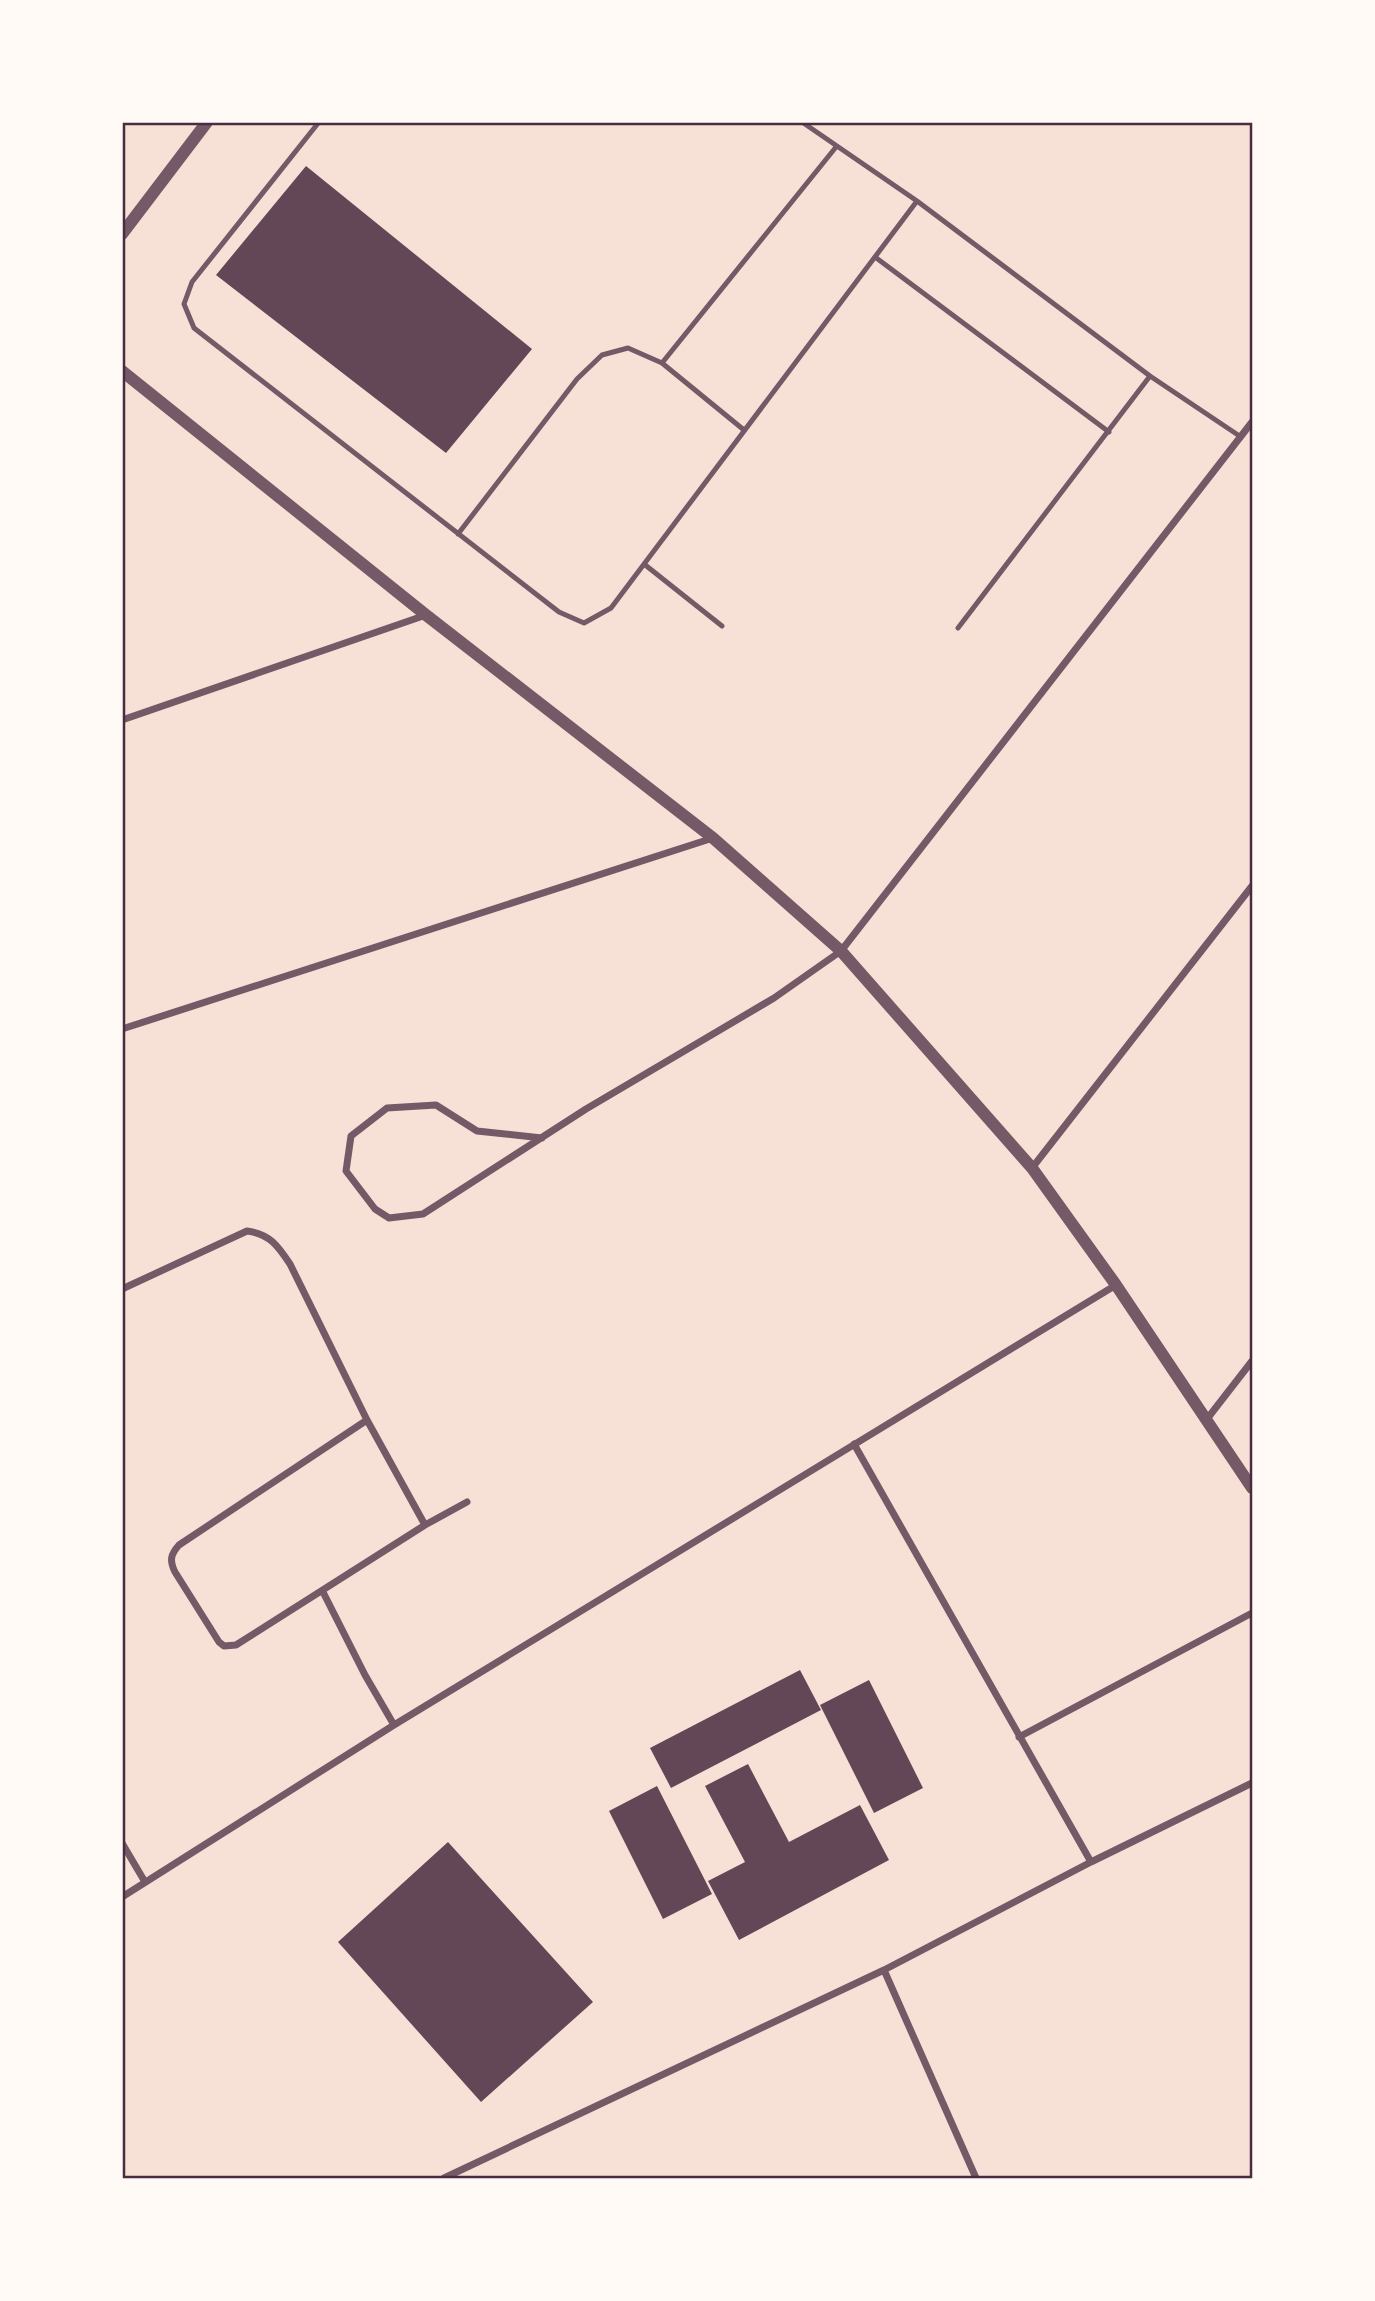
<svg xmlns="http://www.w3.org/2000/svg" width="1375" height="2301" viewBox="0 0 1375 2301" font-family="'Source Sans 3',sans-serif">
  <rect width="100%" height="100%" fill="#f7e1d7"/>
  <path fill="#644757" d="M306 166 532 349 446 453 216 275Z
    M800 1670 821 1710 671 1788 650 1748Z
    M869 1680 923 1788 874 1813 820 1705Z
    M748 1764 789 1842 860 1805 889 1860 739 1940 708 1881 745 1862 705 1786Z
    M657 1786 712 1894 663 1919 609 1811Z
    M448 1842 593 2002 481 2102 338 1942Z"/>
  <g fill="none" stroke-linecap="round" stroke-linejoin="round">
    <path stroke="#755966" stroke-width="5" d="M319 122 192 282 184 304 194 328 559 612 584 623 611 608 917 201
      M802 122 917 201 1150 376 1241 437
      M875 257 1109 432
      M662 363 836 147
      M458 534 577 379 602 355 628 348 662 363 744 430
      M644 564 722 626
      M958 628 1150 376"/>
    <path stroke="#755966" stroke-width="7" d="M122 720 426 615
      M122 1029 713 838
      M542 1138 477 1131 436 1105 387 1108 351 1136 346 1171 375 1209 389 1218 423 1214 586 1109 774 998 841 951 1252 422
      M1032 1168 1252 886
      M122 1289 247 1231C270 1234 278 1246 290 1264L367 1420 425 1525
      M1207 1419 1252 1361
      M367 1420 179 1545C171 1554 169 1560 175 1572L219 1642 224 1646 236 1645 425 1525 467 1502
      M854 1444 1091 1862
      M323 1592 365 1675 394 1725
      M1019 1737 1252 1613
      M122 1843 145 1882
      M122 1897 394 1725 1116 1285
      M884 1970 976 2178
      M444 2178 884 1970 1091 1862 1252 1783"/>
    <path stroke="#755966" stroke-width="12" d="M122 234 207 122
      M122 371 426 615 713 838 841 951 1032 1168 1116 1285 1252 1488"/>
  </g>
  <rect width="1375" height="2301" fill="none" stroke="#fffaf5" stroke-width="248"/>
  <rect x="124" y="124" width="1127" height="2053" fill="none" stroke="#4a2c40" stroke-width="2.5"/>
</svg>
